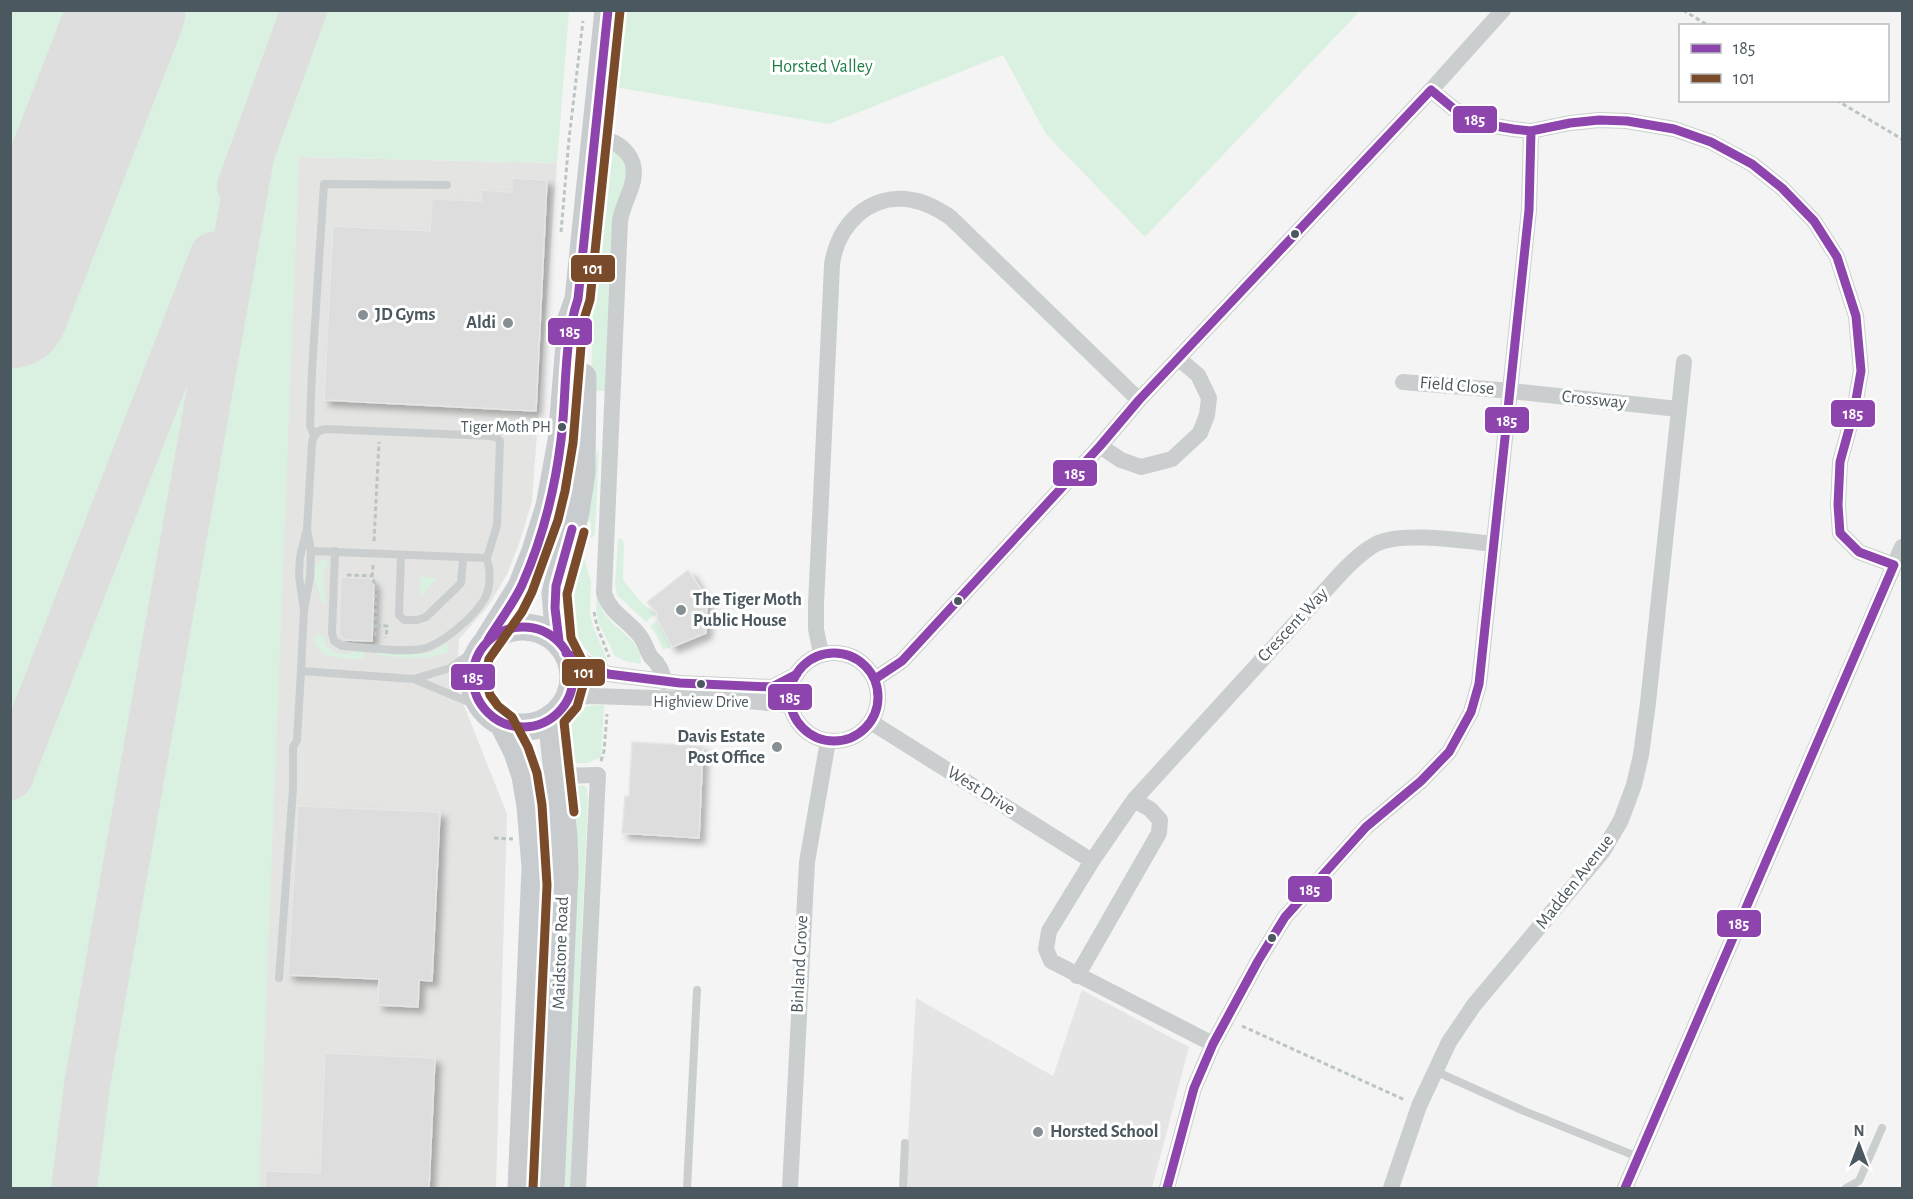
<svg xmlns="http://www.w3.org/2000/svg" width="1913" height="1199" viewBox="0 0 1913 1199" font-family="'Alegreya Sans',sans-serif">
  <defs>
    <filter id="shadow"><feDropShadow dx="5.5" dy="5.5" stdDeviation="3" flood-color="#0004"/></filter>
  </defs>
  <rect width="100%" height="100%" fill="#f4f4f4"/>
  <path fill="#e4e4e2" d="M299 157 557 163 532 501 519 544 507 574 489 605 459 639 457 674 459 693 507 814 496 1188H258L277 657Z"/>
  <path fill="#e6e5e5" d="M1082 990 1189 1047 1152 1188H905L916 998 1053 1076Z"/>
  <path fill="#daf1e1" d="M10 11H569L557 163 299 157 259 1188H11Z
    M623 11V10L1360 11 1145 237 1046 134 1003 55 829 124 615 87Z
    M614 150 620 154 627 173 605 391H598L596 393 591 380 594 277 606 159 608 152Z
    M599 450 595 534 592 538H590L591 522 584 520 597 451Z
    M618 539H622L624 543 623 580 642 603 655 614 646 622 617 595 615 584Z
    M580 546 591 581 590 614 593 626 607 660 608 668C587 653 570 636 565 610Z
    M321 560H326L329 563 323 572 325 602 322 603C320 589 308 572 321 560Z
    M598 573C599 585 597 600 603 611 613 630 642 638 641 664L625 661 615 656 599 624 596 609Z
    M420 577 437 578 420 597Z
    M658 620 672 646 663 650 656 634 650 626Z
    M320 634 323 635C324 651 335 654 349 654L350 650 364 651V659C346 659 318 661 313 638Z
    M449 643 448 652C431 661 395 658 376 654V652L420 654 431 652Z
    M604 705 601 757 588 763H572L565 755V736L572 723 584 708 588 706Z
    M583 785 587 788 588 799 570 1188H561L570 792 574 787Z
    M545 888H557L543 1188H532Z"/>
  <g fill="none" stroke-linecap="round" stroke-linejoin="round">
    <path stroke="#dededf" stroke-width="46" d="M240 186 304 10
      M10 777 213 255
      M74 1188 87 1085 251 157"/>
    <path stroke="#dededf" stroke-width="117" d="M10 310 127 10"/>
  </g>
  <path fill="#ddddde" stroke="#e5e6e6" stroke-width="1.5" filter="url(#shadow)" d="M512 178 547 180 536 411 324 400 333 226 430 231 432 199 481 201 482 190 512 192Z
    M688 570 707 598 706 633 672 647 657 619V613L647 602Z
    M341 577 370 578 374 584 372 641 344 640 339 634Z
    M632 742 703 746 699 838 622 833 625 796H629Z
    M298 806 440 812 432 981 419 980 418 1007 378 1005 379 979 288 975Z
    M325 1053 435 1058 429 1188H265L266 1171 320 1173Z"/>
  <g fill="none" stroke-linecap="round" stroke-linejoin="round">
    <path stroke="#bbc5c1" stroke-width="3" stroke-dasharray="4.5 3" stroke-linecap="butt" d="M1683 10 1709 26
      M1836 100 1902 139
      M561 232 569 139 583 21
      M374 541 379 442
      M373 565 372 579 376 585 375 638
      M347 575 372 576
      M594 612 597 626 609 657
      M376 625 387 626 386 638
      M601 761 604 751 607 714
      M494 838 513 839
      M1242 1026 1405 1100"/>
    <path stroke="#cbcecf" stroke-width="8" d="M314 435 310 426 312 370 324 184 447 185
      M335 551 332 633 334 641 342 646C364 647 400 653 421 649 441 646 476 615 485 598 491 587 491 569 486 557
      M401 555 399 615 404 620H417L426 617 456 588 461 583 463 558
      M304 610 299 576 300 557 307 529 312 443C313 435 318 430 326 429L491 436 496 437 500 441 497 525 488 555 486 558 311 551 307 529
      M301 671 304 610 310 578 311 551
      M414 679 450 668 485 643
      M279 978 293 788V747L297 740 301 671 414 679 483 708
      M1435 1071 1524 1111 1638 1157
      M687 1188 697 990
      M903 1188 905 1143
      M1846 1188 1859 1181 1882 1128"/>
    <path stroke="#cbcecf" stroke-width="16" d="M1431 90 1454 109 1483 124 1513 129 1531 131 1570 123 1599 120 1627 121 1674 129 1711 142 1752 164 1782 188 1814 221 1837 257 1856 316 1861 371 1854 411 1840 462 1838 505 1840 533 1859 552 1894 565
      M595 137C623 141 641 159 631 188 627 199 622 209 620 221L604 593C610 613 628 620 640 636 645 642 647 652 651 657 659 664 663 671 664 682
      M1403 382 1511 391 1678 409
      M1100 446 1121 460 1141 467 1172 459 1200 433 1207 415 1209 398 1198 375 1179 359
      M790 697a44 44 0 1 1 88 0a44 44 0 1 1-88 0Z
      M566 653 608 674 680 683 772 687 797 674
      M821 654 816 629V604L832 265C837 225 870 192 912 200 926 202 938 209 950 217L1139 400
      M875 679 902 661 1100 446 1139 400 1431 90 1503 10
      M566 702 577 697 591 696 747 701 790 705
      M871 722 1092 861
      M557 776 598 775 578 1188
      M1077 976 1159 833 1160 820 1150 809 1134 800
      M1213 1044 1051 961 1046 949 1049 931 1092 861 1134 800 1343 571C1353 561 1363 551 1376 544 1401 531 1465 541 1494 544
      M790 1188 807 862 828 741
      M1167 1188 1194 1088 1213 1044 1258 961 1285 917 1366 827 1421 781 1449 752 1471 712 1479 684 1481 666 1529 210 1531 131
      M1391 1188 1419 1106 1449 1042 1474 1005 1603 851 1621 820 1634 785 1641 755 1648 703 1684 362
      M1625 1188 1902 547"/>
    <path stroke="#c9cccf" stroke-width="27" d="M473 677a50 50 0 1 1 100 0a50 50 0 1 1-100 0Z
      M488 640 521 587 535 551 549 506 561 441 571 319 578 299 608 10
      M559 641 555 593 576 512 582 473 583 377
      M551 718 564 836 565 871 551 1188
      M503 724 517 752 525 776 530 806 535 868 521 1188"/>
    <g stroke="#fff" stroke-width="14">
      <path id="bus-1" d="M473 677a50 50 0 1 1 100 0a50 50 0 1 1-100 0Z
        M488 640C499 622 513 604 522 585 542 540 555 489 561 440 567 393 563 343 578 299L608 10
        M559 641 555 608 556 586 572 529
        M790 697a44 44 0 1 1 88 0a44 44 0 1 1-88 0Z
        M566 653 608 674 680 683 772 687 797 674
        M875 679 902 661 1100 446 1139 400 1431 90 1454 109 1483 124 1513 129 1531 131 1570 123 1599 120 1627 121 1674 129 1711 142 1752 164 1782 188 1814 221 1837 257 1856 316 1861 371 1854 411 1840 462 1838 505 1840 533 1859 552 1894 565 1625 1188
        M1167 1188 1194 1088 1213 1044 1258 961 1285 917 1366 827 1421 781 1449 752 1471 712 1479 684 1529 210 1531 131"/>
    </g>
    <g stroke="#fff" stroke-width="14">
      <path id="bus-2" d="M574 812 564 722 577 707 584 682 583 662 571 638 567 594 584 532
        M533 1188 547 885 542 805 537 773 528 747 512 717 498 706 490 695 485 677 489 659 522 612 532 592 558 520 565 491 573 443 583 322 590 300 620 11"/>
    </g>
    <use href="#bus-1" stroke="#8e44ad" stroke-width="9"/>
    <use href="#bus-2" stroke="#7a4b2a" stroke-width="9"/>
  </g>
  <g fill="#4b585f" stroke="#fff" stroke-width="2">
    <circle cx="1295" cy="234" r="5"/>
    <circle cx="562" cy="427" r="5"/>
    <circle cx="958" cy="601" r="5"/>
    <circle cx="701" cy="684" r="5"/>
    <circle cx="1272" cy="938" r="5"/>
  </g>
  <g fill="#868f93" stroke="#fff" stroke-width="2">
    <circle cx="363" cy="315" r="6"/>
    <circle cx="508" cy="323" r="6"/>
    <circle cx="681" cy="610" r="6"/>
    <circle cx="777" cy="747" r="6"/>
    <circle cx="1038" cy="1132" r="6"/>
  </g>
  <g text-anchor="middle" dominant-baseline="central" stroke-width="6" stroke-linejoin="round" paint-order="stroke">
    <g font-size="16" fill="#4b585f" stroke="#fff" text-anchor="end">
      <text x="551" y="427">Tiger Moth PH</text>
      <text x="701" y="702" text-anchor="middle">Highview Drive</text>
    </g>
    <g font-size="18" fill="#1e7e44" stroke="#fff">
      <text x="822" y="67">Horsted Valley</text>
    </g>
    <g font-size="18" font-weight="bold" fill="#4b585f" stroke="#fff" text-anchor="start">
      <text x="375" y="315">JD Gyms</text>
      <text x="496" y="323" text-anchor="end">Aldi</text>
      <text x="693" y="600">The Tiger Moth<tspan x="693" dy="21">Public House</tspan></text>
      <text x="765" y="737" text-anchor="end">Davis Estate<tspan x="765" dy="21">Post Office</tspan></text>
      <text x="1050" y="1132">Horsted School</text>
    </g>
    <g font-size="18" fill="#4b585f" stroke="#fff">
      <text transform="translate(1457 386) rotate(5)">Field Close</text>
      <text transform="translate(1594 400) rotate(6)">Crossway</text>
      <text transform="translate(1293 625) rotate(-47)">Crescent Way</text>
      <text transform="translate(981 791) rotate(32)">West Drive</text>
      <text transform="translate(1575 882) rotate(-52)">Madden Avenue</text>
      <text transform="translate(561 953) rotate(-88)">Maidstone Road</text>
      <text transform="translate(800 964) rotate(-87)">Binland Grove</text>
    </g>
  </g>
  <g stroke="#fff" stroke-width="2">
    <rect x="1452" y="105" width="46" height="29" rx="6" fill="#8e44ad"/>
    <rect x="570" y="254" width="46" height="29" rx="6" fill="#7a4b2a"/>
    <rect x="547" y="317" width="46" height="29" rx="6" fill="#8e44ad"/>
    <rect x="1830" y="399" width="46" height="29" rx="6" fill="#8e44ad"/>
    <rect x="1484" y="406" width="46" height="28" rx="6" fill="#8e44ad"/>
    <rect x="1052" y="459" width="46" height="28" rx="6" fill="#8e44ad"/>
    <rect x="561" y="658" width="45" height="29" rx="6" fill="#7a4b2a"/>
    <rect x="450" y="663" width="46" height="28" rx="6" fill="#8e44ad"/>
    <rect x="767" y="683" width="46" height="28" rx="6" fill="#8e44ad"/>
    <rect x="1287" y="875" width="46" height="28" rx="6" fill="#8e44ad"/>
    <rect x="1716" y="909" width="46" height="29" rx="6" fill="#8e44ad"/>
  </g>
  <g font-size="16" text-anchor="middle" font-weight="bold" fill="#fff">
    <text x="1475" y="125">185</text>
    <text x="593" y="274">101</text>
    <text x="570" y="337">185</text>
    <text x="1853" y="419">185</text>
    <text x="1507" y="426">185</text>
    <text x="1075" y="479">185</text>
    <text x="584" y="678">101</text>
    <text x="473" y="683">185</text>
    <text x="790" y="703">185</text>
    <text x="1310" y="895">185</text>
    <text x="1739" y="929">185</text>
  </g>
  <rect width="1913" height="1199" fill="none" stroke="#4b585f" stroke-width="24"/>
  <rect x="1679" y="24" width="210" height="78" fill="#ffffff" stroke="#b7bcbf" stroke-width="1.5"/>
  <rect x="1691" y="44" width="30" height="9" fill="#8e44ad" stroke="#b7bcbf" stroke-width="1.5"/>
  <text x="1733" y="54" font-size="18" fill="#4b585f">185</text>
  <rect x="1691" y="74" width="30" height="9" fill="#7a4b2a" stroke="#b7bcbf" stroke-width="1.5"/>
  <text x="1733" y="84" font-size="18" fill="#4b585f">101</text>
  <g transform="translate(1859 1145)" stroke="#ffffff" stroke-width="4.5" paint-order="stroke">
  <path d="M0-4.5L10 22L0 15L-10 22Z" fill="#4b585f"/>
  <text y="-9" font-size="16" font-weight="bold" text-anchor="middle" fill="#4b585f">N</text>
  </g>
</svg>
